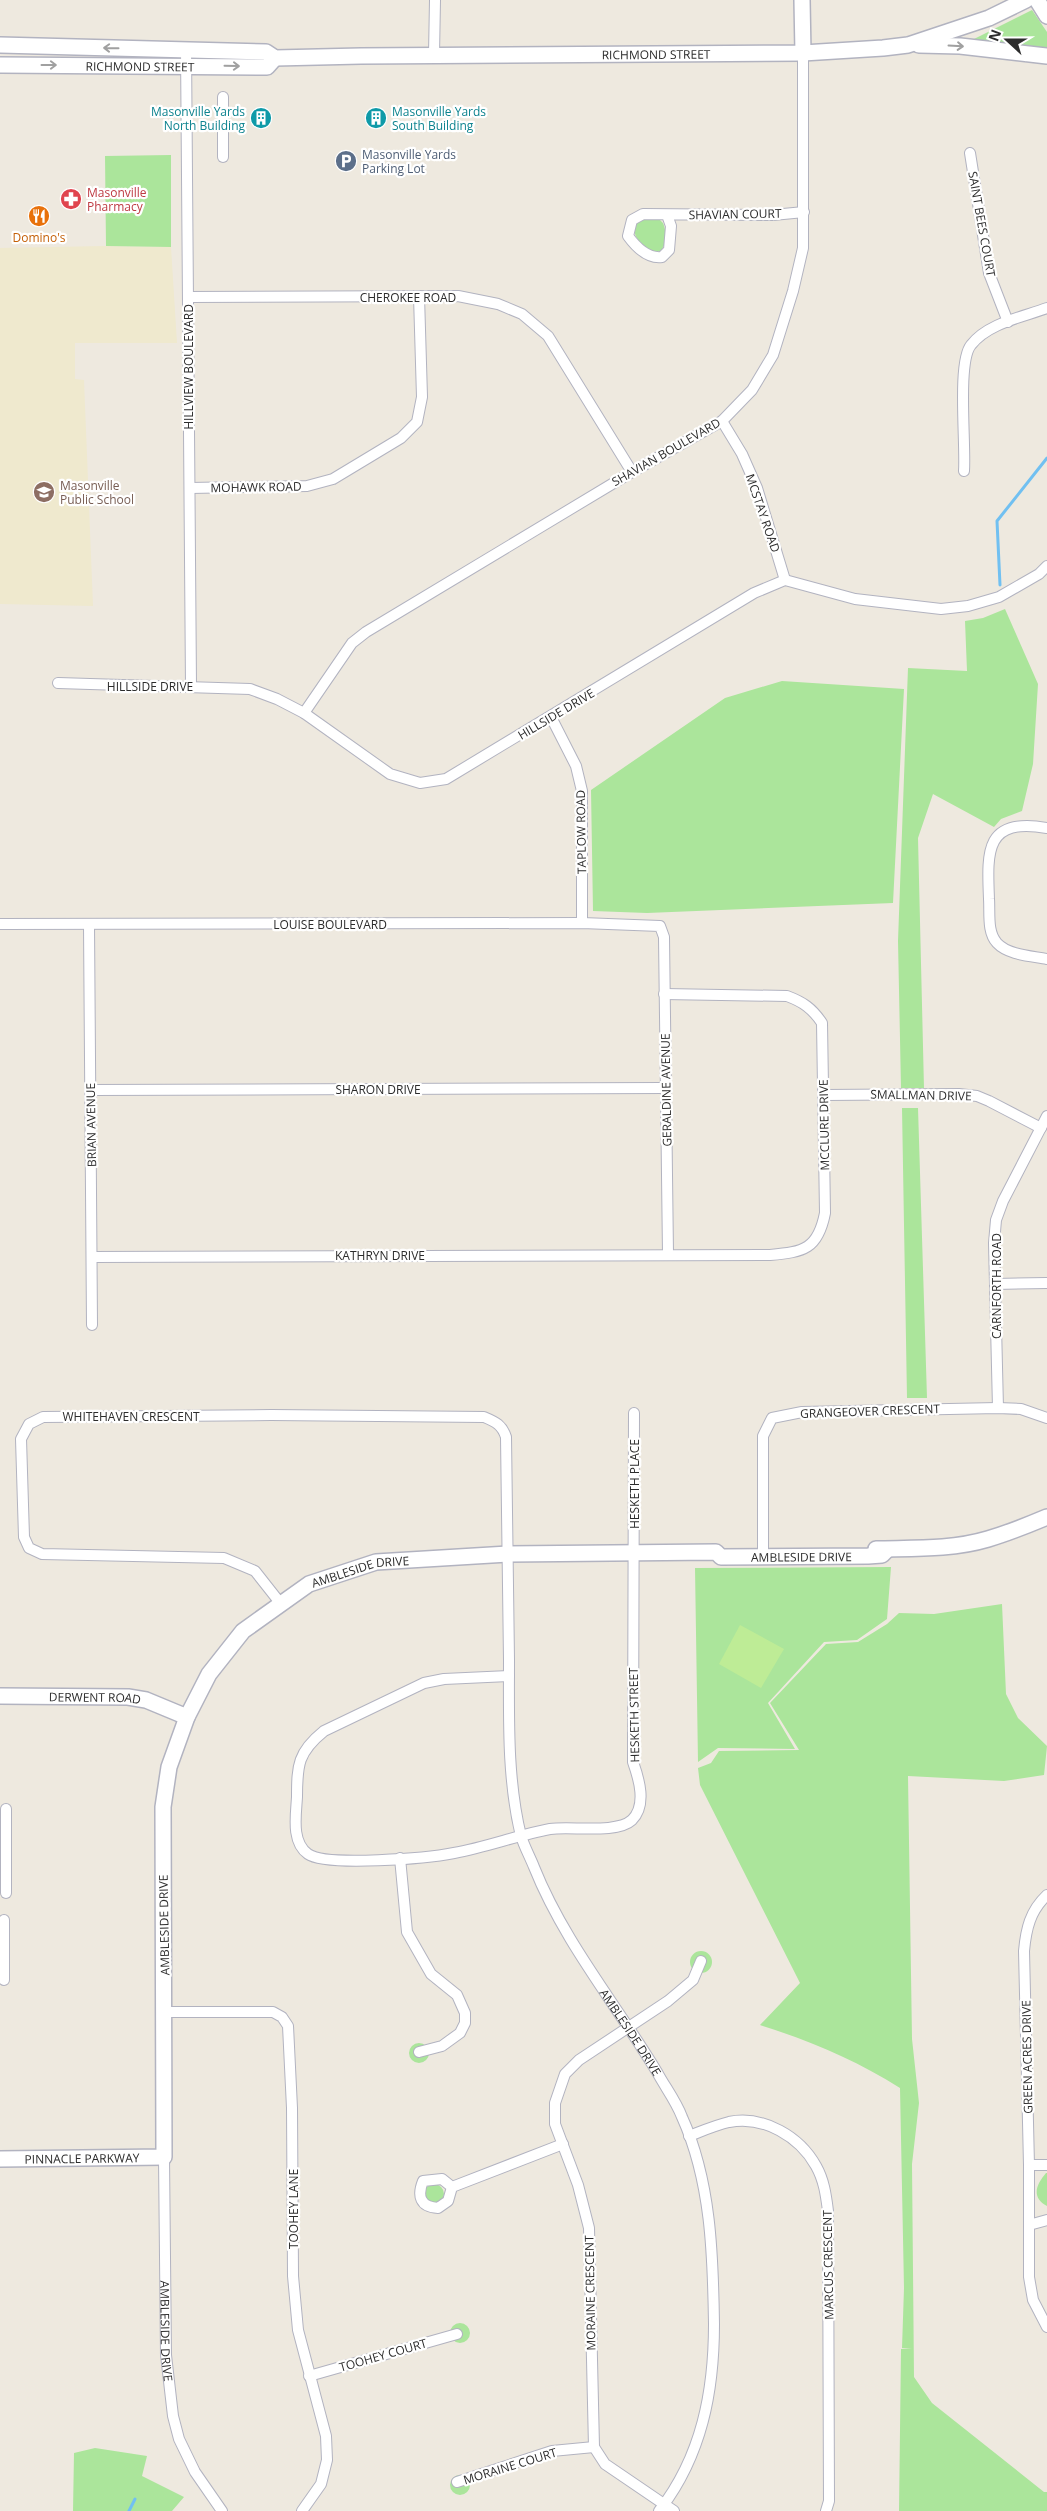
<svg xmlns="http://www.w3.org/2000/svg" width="1047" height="2511" viewBox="0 0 1047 2511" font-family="'Open Sans',sans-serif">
  <rect width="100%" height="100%" fill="#eee9df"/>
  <path fill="#efe9ce" d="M104 246 171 247 177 343H75V379L84 380 93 606 0 604V248Z"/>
  <path fill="#abe59b" d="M1032 10 1047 32V52L966 43Z
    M171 155V247L106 246 105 156Z
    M643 219 660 220 663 223C668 234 667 258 649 251 640 242 632 237 635 224Z
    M1005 609 1038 684 1033 764 1022 811 1001 819 994 827 933 794 918 838 924 1088H901L898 941 908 668 967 671 965 621 983 618Z
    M782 681 904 689 893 903 647 913 593 911 591 790 725 698Z
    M902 1108H918L927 1398H907Z
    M891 1567 887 1619 857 1640 824 1642 768 1703 795 1749 718 1748 698 1762 695 1568Z
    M1002 1604 1006 1694 1018 1718 1047 1746 1044 1775 1004 1781 908 1776 912 2039 919 2103 912 2164 914 2377 932 2403 1044 2492H1047V2511H899L901 2349 912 2348H902L904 2288 900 2088C856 2060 810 2041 760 2025L800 1983 700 1785 698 1768 711 1763 719 1751 799 1750 770 1703 826 1644 858 1642 887 1624 899 1613 934 1614Z
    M690 1962a11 11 0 1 1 22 0a11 11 0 1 1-22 0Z
    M409 2053a10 10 0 1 1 20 0a10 10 0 1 1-20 0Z
    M1046 2173H1047V2206C1031 2197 1036 2185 1046 2173Z
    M424 2194a10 10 0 1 1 20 0a10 10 0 1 1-20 0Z
    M450 2333a10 10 0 1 1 20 0a10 10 0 1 1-20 0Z
    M95 2448 147 2456 142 2476 184 2497 172 2511H73L74 2453Z
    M450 2485a10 10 0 1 1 20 0a10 10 0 1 1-20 0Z"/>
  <path fill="#beec96" d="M740 1625 784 1649 761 1688 719 1664Z"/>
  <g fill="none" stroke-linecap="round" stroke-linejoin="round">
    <path stroke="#71c0f1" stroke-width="3" d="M1000 585 997 521 1047 458
      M129 2511 135 2499"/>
    <g stroke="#b2b3c0" stroke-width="12">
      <g id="street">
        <path d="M186 48 191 686"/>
        <path d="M434 55 435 0"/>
        <path d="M970 153 989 273 1008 322"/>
        <path d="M223 157V97"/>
        <path d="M667 215 671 226 669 250 662 257C647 259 636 247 628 236L632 220 643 214 773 215 804 212"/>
        <path d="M188 297 458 296 498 304 522 314 548 336 632 472"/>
        <path d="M722 421 742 454 757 488 785 580"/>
        <path d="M964 471C966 444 957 362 971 345 988 323 1023 317 1047 308"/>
        <path d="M190 488 307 486 333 479 401 438 417 422 422 397 419 296"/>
        <path d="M58 683 250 689 277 699 304 713 390 774 420 783 446 779 754 593 785 580 855 599 941 609 968 606 999 597 1039 574 1047 566"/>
        <path d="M304 713 352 643 366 632 632 472 722 421 752 390 773 355 793 291 803 248V53"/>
        <path d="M551 717 576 766 582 791V923"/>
        <path d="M1047 828C985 817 987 851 989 899 990 914 987 932 997 943 1008 955 1031 956 1047 959"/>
        <path d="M0 924 582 923 660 926 664 937 668 1254"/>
        <path d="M89 925 92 1325"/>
        <path d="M91 1090 665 1088"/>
        <path d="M824 1095 959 1094 977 1096 989 1101 1041 1128"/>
        <path d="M93 1257 770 1255C804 1252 818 1249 825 1213L822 1023C812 1008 803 1002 787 996L664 994"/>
        <path d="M995 1284 1047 1283"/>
        <path d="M998 1408 994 1243 996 1220 1003 1201 1047 1116"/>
        <path d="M763 1557V1436L772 1418 802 1412 998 1408 1021 1409 1047 1418"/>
        <path id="s1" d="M281 1604 255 1571 224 1558 42 1554 29 1548 24 1537 21 1439 29 1424 43 1417 271 1415 484 1417C496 1422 502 1425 506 1437 507 1511 508 1586 509 1660 509 1718 507 1779 521 1836 524 1846 530 1857 534 1867 564 1942 616 2004 657 2072 665 2087 676 2101 682 2117 711 2181 713 2254 714 2324 714 2391 702 2456 659 2511"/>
        <path d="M509 1676 444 1679 424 1683 324 1731C298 1752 297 1765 297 1797 296 1815 291 1842 308 1854 326 1867 429 1858 454 1853 487 1847 518 1835 550 1829 571 1826 617 1834 632 1820 647 1805 639 1779 633 1762L634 1413"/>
        <path d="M400 1858 407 1932 431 1974 457 1995 465 2013V2023L460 2033 442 2046 419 2052"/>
        <path d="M6 1893V1809"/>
        <path d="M1047 1895C1030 1911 1026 1929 1024 1951L1029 2165V2277L1033 2300 1047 2327"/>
        <path d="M4 1920V1980"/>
        <path d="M165 2012H273L282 2017 288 2026 292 2108 293 2276 298 2330 326 2436 327 2460 321 2484 302 2511"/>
        <path d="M689 2136C702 2131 716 2125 729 2122 764 2115 800 2137 816 2166 824 2180 826 2195 828 2211L829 2501 826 2511"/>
        <path id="s2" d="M164 2157 166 2355 173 2416 179 2439 195 2472 222 2511"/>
        <path d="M1029 2165H1047"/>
        <path d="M452 2187 448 2201 438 2208C420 2207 417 2196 423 2181L442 2179 452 2187 563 2144"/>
        <path d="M1029 2225 1047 2220"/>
        <path d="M309 2376 457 2334"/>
        <path d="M457 2482 552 2451 594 2447"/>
        <path d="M674 2511 605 2464 594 2447 589 2228 578 2185 555 2124V2103L565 2074 579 2060 668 2001 693 1980 701 1961"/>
      </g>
    </g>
    <g stroke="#b2b3c0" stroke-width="18">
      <g id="secondary">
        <path d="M802 0 803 53"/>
        <path d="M1037 0 1047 16"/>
        <path id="s3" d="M0 45 266 52 275 58 361 56 803 53 883 48 908 45 989 18 1026 0"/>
        <path d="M919 45 960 46 1047 56"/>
        <path id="s4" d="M0 65 267 67 275 58"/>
        <path d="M876 1549C913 1548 951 1550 988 1539 1008 1533 1028 1525 1047 1517"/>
        <path id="s5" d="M0 1696 128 1697 146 1700 187 1717"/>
        <path id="s6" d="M0 2159 164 2157 163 1807 169 1767 187 1717 209 1674 243 1631 309 1584 376 1562 508 1554 716 1552 721 1557 868 1556 882 1555 886 1551"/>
      </g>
    </g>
    <use href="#street" stroke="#fff" stroke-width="10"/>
    <use href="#secondary" stroke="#fff" stroke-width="15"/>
  </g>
  <defs><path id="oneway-shaft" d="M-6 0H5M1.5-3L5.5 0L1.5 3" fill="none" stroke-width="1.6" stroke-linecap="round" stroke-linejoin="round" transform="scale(1.25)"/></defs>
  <g stroke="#a0a0a0">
    <use href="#oneway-shaft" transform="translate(956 46) rotate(3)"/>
    <use href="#oneway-shaft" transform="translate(111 48) rotate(-179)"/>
    <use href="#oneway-shaft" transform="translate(49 65)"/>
    <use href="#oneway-shaft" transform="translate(232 66) rotate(1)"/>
  </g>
  <defs>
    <g id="building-disc" transform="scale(1.125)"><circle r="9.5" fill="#0f9aa8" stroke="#fff"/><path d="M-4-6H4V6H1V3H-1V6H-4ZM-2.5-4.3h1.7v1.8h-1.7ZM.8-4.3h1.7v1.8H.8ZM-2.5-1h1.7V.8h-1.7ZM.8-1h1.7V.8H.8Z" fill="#fff"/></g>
    <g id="parking-disc" transform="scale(1.125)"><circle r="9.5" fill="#5c6f8a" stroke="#fff"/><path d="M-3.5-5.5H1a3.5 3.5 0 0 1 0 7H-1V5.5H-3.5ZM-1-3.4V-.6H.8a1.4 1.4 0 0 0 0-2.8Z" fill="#fff"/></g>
    <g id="pharmacy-disc" transform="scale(1.125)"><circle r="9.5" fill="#e0444e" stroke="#fff"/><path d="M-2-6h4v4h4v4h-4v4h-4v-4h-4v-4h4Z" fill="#fff"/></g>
    <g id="restaurant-disc" transform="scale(1.125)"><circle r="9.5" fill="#e8710a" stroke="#fff"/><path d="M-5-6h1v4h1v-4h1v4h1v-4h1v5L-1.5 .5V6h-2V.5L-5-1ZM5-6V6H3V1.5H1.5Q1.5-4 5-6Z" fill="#fff"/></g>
    <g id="school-disc" transform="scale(1.125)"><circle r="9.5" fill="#8d6e63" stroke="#fff"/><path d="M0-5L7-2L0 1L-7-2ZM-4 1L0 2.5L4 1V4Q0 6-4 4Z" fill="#fff"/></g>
  </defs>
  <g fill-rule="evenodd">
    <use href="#building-disc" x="261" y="118"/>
    <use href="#building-disc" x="376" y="118"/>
    <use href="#parking-disc" x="346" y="161"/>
    <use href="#pharmacy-disc" x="71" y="199"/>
    <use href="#restaurant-disc" x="39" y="216"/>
    <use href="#school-disc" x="44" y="492"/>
  </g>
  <g text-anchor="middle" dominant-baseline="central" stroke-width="4.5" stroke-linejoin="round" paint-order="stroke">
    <g font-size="12" fill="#2c2c2c" stroke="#fff">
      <text stroke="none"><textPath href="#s3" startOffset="658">RICHMOND STREET</textPath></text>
      <text stroke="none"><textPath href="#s4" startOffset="140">RICHMOND STREET</textPath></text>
      <text transform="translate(735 214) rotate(-1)">SHAVIAN COURT</text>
      <text transform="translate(982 224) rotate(80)">SAINT BEES COURT</text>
      <text x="408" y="297">CHEROKEE ROAD</text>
      <text transform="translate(188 367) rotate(-90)">HILLVIEW BOULEVARD</text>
      <text transform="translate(666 452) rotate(-30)">SHAVIAN BOULEVARD</text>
      <text transform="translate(256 487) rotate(-1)">MOHAWK ROAD</text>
      <text transform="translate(763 513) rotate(71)">MCSTAY ROAD</text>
      <text x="150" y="686">HILLSIDE DRIVE</text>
      <text transform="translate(556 714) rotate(-31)">HILLSIDE DRIVE</text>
      <text transform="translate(581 832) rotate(-91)">TAPLOW ROAD</text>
      <text x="330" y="924">LOUISE BOULEVARD</text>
      <text x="378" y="1089">SHARON DRIVE</text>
      <text transform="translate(666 1090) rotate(-91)">GERALDINE AVENUE</text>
      <text transform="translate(921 1095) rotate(1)">SMALLMAN DRIVE</text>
      <text transform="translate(91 1125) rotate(-91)">BRIAN AVENUE</text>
      <text transform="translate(824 1125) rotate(-91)">MCCLURE DRIVE</text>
      <text x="380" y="1255">KATHRYN DRIVE</text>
      <text transform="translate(996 1286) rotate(-90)">CARNFORTH ROAD</text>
      <text transform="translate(870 1411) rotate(-2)">GRANGEOVER CRESCENT</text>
      <text x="131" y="1416">WHITEHAVEN CRESCENT</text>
      <text transform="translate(634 1484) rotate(-90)">HESKETH PLACE</text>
      <text stroke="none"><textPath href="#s6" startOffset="1290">AMBLESIDE DRIVE</textPath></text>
      <text stroke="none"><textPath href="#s6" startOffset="845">AMBLESIDE DRIVE</textPath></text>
      <text stroke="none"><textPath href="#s5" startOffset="95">DERWENT ROAD</textPath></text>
      <text transform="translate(634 1715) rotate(-91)">HESKETH STREET</text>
      <text transform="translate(164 1925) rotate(-91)">AMBLESIDE DRIVE</text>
      <text stroke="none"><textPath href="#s1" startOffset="1512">AMBLESIDE DRIVE</textPath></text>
      <text transform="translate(1027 2057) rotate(-91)">GREEN ACRES DRIVE</text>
      <text stroke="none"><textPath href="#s6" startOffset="82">PINNACLE PARKWAY</textPath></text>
      <text transform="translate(293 2209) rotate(-90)">TOOHEY LANE</text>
      <text transform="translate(828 2265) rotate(-91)">MARCUS CRESCENT</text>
      <text transform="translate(590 2293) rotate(-91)">MORAINE CRESCENT</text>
      <text stroke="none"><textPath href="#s2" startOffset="174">AMBLESIDE DRIVE</textPath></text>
      <text transform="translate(383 2355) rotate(-16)">TOOHEY COURT</text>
      <text transform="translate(510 2466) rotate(-17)">MORAINE COURT</text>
    </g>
    <g font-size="12" fill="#0d838f" stroke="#fff" text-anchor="end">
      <text x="245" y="111">Masonville Yards<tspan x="245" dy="14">North Building</tspan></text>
      <text x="392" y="111" text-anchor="start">Masonville Yards<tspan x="392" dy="14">South Building</tspan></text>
    </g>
    <g font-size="12" fill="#4e5e75" stroke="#fff" text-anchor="start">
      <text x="362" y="154">Masonville Yards<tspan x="362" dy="14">Parking Lot</tspan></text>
    </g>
    <g font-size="12" fill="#be3a42" stroke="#fff" text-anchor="start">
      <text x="87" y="192">Masonville<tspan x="87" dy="14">Pharmacy</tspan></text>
    </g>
    <g font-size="12" fill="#c56008" stroke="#fff">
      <text x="39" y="237">Domino's</text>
    </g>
    <g font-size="12" fill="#785e54" stroke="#fff" text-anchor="start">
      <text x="60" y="485">Masonville<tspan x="60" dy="14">Public School</tspan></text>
    </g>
  </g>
  <g transform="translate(1007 40) rotate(291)" stroke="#ffffff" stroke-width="4" paint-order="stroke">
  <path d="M0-4L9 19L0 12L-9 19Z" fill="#2c2c2c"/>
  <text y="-8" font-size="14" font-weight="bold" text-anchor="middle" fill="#2c2c2c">N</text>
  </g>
</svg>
